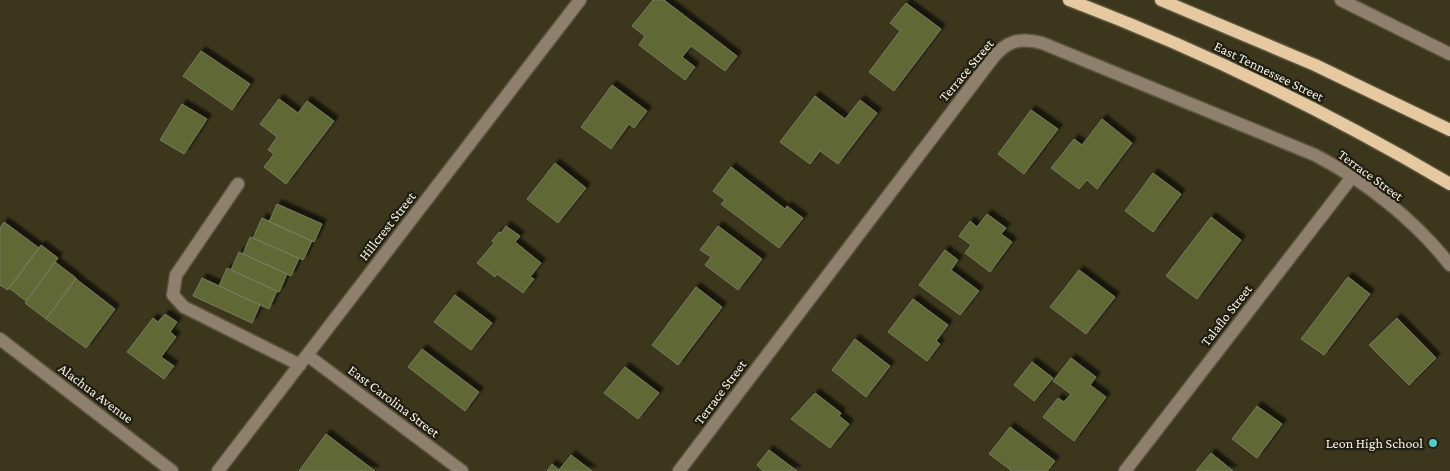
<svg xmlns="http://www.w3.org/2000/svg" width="1450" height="471" viewBox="0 0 1450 471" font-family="'Crimson Pro',serif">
  <defs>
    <filter id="shadow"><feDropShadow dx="4.5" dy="-4.5" stdDeviation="1" flood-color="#0009"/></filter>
  </defs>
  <rect width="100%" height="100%" fill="#3c361c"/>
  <path fill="#606734" stroke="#777c5f" filter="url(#shadow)" d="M653 0H664L737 56 725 71 691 46 682 57 695 67 685 80 639 45 645 36 632 26Z
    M906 3 941 29 894 91 869 72 900 31 890 23Z
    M201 51 250 84 232 110 183 76Z
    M612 85 647 111 634 128 629 124 611 149 581 127Z
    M815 96 845 119 860 100 877 113 838 164 820 151 810 164 780 142Z
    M279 99 298 113 307 101 334 121 286 184 264 167 274 154 268 150 277 137 260 124Z
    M182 104 207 119 184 154 160 140Z
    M1031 110 1058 129 1024 174 998 154Z
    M1102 119 1132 143 1097 189 1087 180 1079 189 1051 168 1074 139 1082 145Z
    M555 163 586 188 558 223 527 199Z
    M731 167 785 209 787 206 803 218 779 248 721 204 725 200 713 191Z
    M1153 173 1181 194 1153 232 1125 211Z
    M277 204 322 224 314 242 269 222Z
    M987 214 1006 228 1001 234 1012 242 990 272 965 253 971 245 959 236 970 221 977 227Z
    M1211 217 1241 240 1197 299 1166 276Z
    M262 218 312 241 303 260 253 238Z
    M4 222 39 248 8 290 0 285V228Z
    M506 226 520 236 515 242 541 263 530 277 534 279 523 293 497 274 495 277 477 263 494 243 492 241 499 232 501 233Z
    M718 226 762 259 738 290 705 265 711 257 700 250Z
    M250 237 299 258 291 276 243 254Z
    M41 245 58 258 26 301 9 288Z
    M945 250 958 260 951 270 979 291 960 315 919 285Z
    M239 252 287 274 279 292 231 270Z
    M55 262 76 278 46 319 25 303Z
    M227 268 277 291 269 309 219 286Z
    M1079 270 1115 297 1086 334 1050 307Z
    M1348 277 1370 294 1324 355 1301 339Z
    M202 278 260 305 252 323 193 296Z
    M76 279 115 309 86 348 46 319Z
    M696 287 722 307 678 365 652 345Z
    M455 295 492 323 471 350 434 322Z
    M913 299 948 325 936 341 940 344 927 361 888 332Z
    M165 314 177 322 170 332 176 337 161 357 174 366 164 379 127 352 153 318 158 322Z
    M1397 318 1436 358 1409 385 1369 345Z
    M855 339 890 366 866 397 832 370Z
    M422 349 479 392 465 411 408 367Z
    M1071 358 1096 377 1090 385 1106 397 1074 441 1043 417 1058 398 1064 402 1071 394 1053 381Z
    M1032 362 1053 378 1034 401 1014 385Z
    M625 367 659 393 638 419 604 393Z
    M815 393 841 413 839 416 849 424 830 448 791 419Z
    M1257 406 1282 424 1257 458 1232 439Z
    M1010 427 1055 461 1047 471H1012L989 454Z
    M326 434 375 471H299Z
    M769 450 797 471H763L757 465Z
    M1211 453 1233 471H1196Z
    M571 455 592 471H547L552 464 559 470Z"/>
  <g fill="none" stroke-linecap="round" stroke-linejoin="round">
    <g stroke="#5a543c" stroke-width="15">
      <path id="minor" d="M1341 0 1450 54
        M238 184 176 275 173 295 184 307 300 365
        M0 339 172 471
        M307 355 462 471
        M218 471 580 0
        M679 471 992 59C1006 41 1020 37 1042 43L1315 155C1365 181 1415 220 1450 265
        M1125 471 1352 177"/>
    </g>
    <g stroke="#5a543c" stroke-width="15">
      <path id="major" d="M1069 0C1201 50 1328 112 1450 184
        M1161 0 1315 65 1450 130"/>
    </g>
    <use href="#minor" stroke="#8e806c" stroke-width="12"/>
    <use href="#major" stroke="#e6c9a0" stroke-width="12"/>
  </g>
  <circle fill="#53cdcb" stroke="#201e12" stroke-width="2" cx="1433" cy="443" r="5"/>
  <g text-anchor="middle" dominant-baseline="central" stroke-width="4.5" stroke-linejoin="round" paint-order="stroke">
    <g font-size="14" fill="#f5f1e1" stroke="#201e12">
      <text transform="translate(966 70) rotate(-50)">Terrace Street</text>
      <text transform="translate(1269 71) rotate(26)">East Tennessee Street</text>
      <text transform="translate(1371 175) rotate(36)">Terrace Street</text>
      <text transform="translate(387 226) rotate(-52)">Hillcrest Street</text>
      <text transform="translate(1226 315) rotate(-52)">Talaflo Street</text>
      <text transform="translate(720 392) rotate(-53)">Terrace Street</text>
      <text transform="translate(96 393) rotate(37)">Alachua Avenue</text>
      <text transform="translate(394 401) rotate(37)">East Carolina Street</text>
    </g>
    <g font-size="14" fill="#f5f1e1" stroke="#201e12" text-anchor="end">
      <text x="1423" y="443">Leon High School</text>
    </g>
  </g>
</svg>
